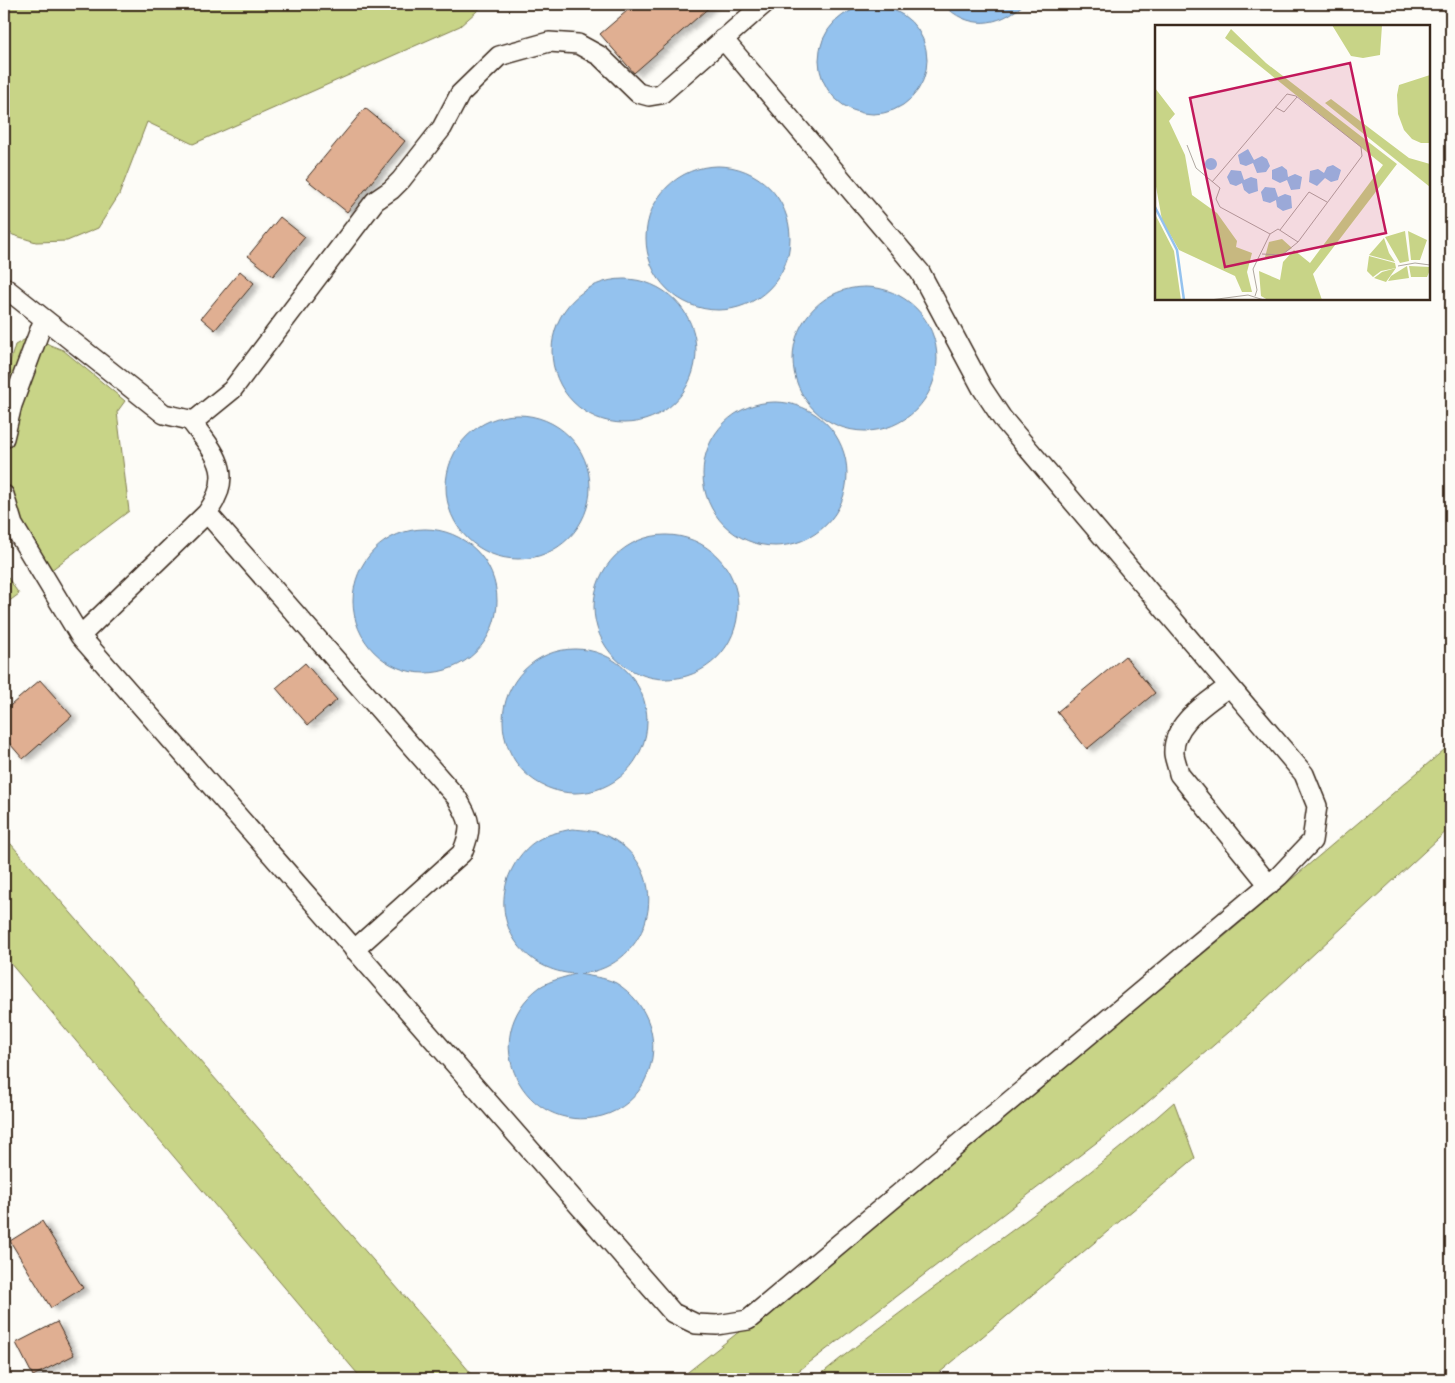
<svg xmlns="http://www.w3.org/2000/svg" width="1455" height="1383" viewBox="0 0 1455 1383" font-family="Pangolin,sans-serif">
  <defs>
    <filter id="shadow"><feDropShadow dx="5.5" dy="3" stdDeviation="2.5" flood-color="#0004"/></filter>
  </defs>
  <rect width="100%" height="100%" fill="#fdfcf7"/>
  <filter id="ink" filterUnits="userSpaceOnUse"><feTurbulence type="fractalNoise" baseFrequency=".02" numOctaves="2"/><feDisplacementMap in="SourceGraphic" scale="10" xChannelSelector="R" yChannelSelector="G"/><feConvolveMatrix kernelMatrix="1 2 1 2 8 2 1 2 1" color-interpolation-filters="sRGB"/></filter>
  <g filter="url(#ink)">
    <path fill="#c8d487" stroke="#827f52" d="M4 4H485L460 26 193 144 147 122 119 195 98 228 67 241 36 242 13 235 4 229Z
      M33 335 50 345 63 350 125 401 117 412 129 511 38 580 4 509V382L15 345Z
      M4 572 19 594 4 605Z
      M1451 744V827L1236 1026 1135 1113 788 1379H679L787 1294 1227 934Z
      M4 836 447 1345 476 1379H362L4 956Z
      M1174 1102 1195 1158 932 1379H815C932 1283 1061 1203 1174 1102Z"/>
    <path fill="#94c2ee" stroke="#70859b" d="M943 4H1024C998 27 968 30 943 4Z
      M819 60a54 54 0 1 1 108 0a54 54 0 1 1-108 0Z
      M646 238a72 72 0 1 1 144 0a72 72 0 1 1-144 0Z
      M552 351a72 72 0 1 1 144 0a72 72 0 1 1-144 0Z
      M793 359a72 72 0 1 1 144 0a72 72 0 1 1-144 0Z
      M703 474a72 72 0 1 1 144 0a72 72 0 1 1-144 0Z
      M446 487a72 72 0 1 1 144 0a72 72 0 1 1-144 0Z
      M353 601a72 72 0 1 1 144 0a72 72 0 1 1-144 0Z
      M594 607a72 72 0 1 1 144 0a72 72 0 1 1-144 0Z
      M503 721a72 72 0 1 1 144 0a72 72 0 1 1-144 0Z
      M572 829C585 830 598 831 609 837 676 871 653 967 580 974 591 977 604 977 616 983 649 1003 662 1043 646 1078 639 1096 621 1111 602 1116 523 1137 474 1036 540 987 551 980 563 978 575 974 527 971 493 929 507 881 512 866 522 850 536 841 547 834 559 832 572 829Z"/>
    <path fill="#e0af92" stroke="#3b2a1e" filter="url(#shadow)" d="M635 4H713L634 73 600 34Z
      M365 108 405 141 347 212 306 179Z
      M280 217 305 237 273 276 248 256Z
      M240 271 254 283 215 330 201 318Z
      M1125 656 1155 693 1087 749 1057 712Z
      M305 663 337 700 308 725 276 688Z
      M40 680 72 716 23 759 4 737V711Z
      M42 1221 83 1288 51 1308 10 1241Z
      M57 1322 74 1355 33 1376 16 1343Z"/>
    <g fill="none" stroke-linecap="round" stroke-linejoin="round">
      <g stroke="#3b2a1e" stroke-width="22">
        <path id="service" d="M4 287 164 414 194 421 232 390 375 201 391 190 401 180 442 128 460 94 499 56 549 42 578 44 600 56 638 93 649 96 661 94 764 4
          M190 420C215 454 236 472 207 513L80 636 673 1313 696 1324 717 1325 748 1320 1279 876 1312 841 1317 806 1304 774 1002 418 982 388 920 272 723 39
          M4 438 12 405 44 319
          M4 495 13 525 80 636
          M207 513 457 798C471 822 473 827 462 853L354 950
          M1229 686C1208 703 1172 722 1174 754 1175 761 1178 767 1179 774L1269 885"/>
      </g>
      <use href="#service" stroke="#fdfcf7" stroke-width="19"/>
    </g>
  </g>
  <g transform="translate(1155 25)">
    <rect width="275" height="275" fill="#fdfcf7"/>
    <path d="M177 0H227L225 30 208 33 196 31ZM76 4 111 38 242 139 158 249 167 275H113L106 271 104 246 125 255 128 237 139 225 155 238 228 140 70 13ZM275 50V118H266L257 114 249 105 243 89 242 70 244 60ZM0 63 20 89 14 96 30 130 37 170 62 188 82 216 81 222 97 228 92 247 97 267H87L80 251 24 225 7 195 0 156ZM176 74 254 133 275 139V162L170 78ZM0 189 19 226 26 275H0ZM250 206 254 236 245 238 230 212ZM253 206 272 215 265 235H256ZM229 213 234 228 240 237 214 230ZM127 214 137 223 123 232H110L114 217ZM214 231 240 238 241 243 226 246 218 252 212 246ZM252 241 254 253 233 256 236 251ZM254 241 275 242V245L272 252H256ZM241 243 231 257 219 253 227 247Z" fill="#c8d487"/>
    <path d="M93 124 99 135 107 131 112 134 115 141 111 147 102 148 98 138 91 141 85 139 83 130ZM50 139a6 6 0 1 1 12 0a6 6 0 1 1-12 0ZM178 140 186 145 183 155 176 157 170 153 162 161 154 157 155 146 163 144 169 148 172 142ZM127 141 132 145 133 152 140 149 147 152 145 164 136 165 132 155 125 158 117 154V145ZM76 145 86 146 89 155 96 152 102 154 103 166 94 169 89 165 87 158 81 161 75 159 72 152ZM110 162 120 163 123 172 130 169 136 171 137 183 128 186 122 182 121 175 115 178 108 176 106 167Z" fill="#94c2ee"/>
    <path fill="none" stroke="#94c2ee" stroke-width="2.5" d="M0 182 22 225 29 275"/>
    <path fill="none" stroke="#afa8a0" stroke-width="1" d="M120 82 129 87 142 72M32 120 41 143 65 163 61 174 65 182 115 209 98 244 102 265 100 271M57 157 132 69 141 71 206 122 207 131 143 217 123 204 115 209M125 205 154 167 172 177M107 229 127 230 143 217M243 241 260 238 275 240M55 275 93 270 109 275"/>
    <path fill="#c2185b" fill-opacity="0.15" stroke="#c2185b" stroke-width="2.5" d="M195 38 231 208 70 242 35 73Z"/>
    <rect width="275" height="275" fill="none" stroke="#3b2a1e" stroke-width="2.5"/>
  </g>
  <rect width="1455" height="1383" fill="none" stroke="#fdfcf7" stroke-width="20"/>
  <rect x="10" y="10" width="1435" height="1363" fill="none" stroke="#3b2a1e" stroke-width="2" filter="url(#ink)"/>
</svg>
